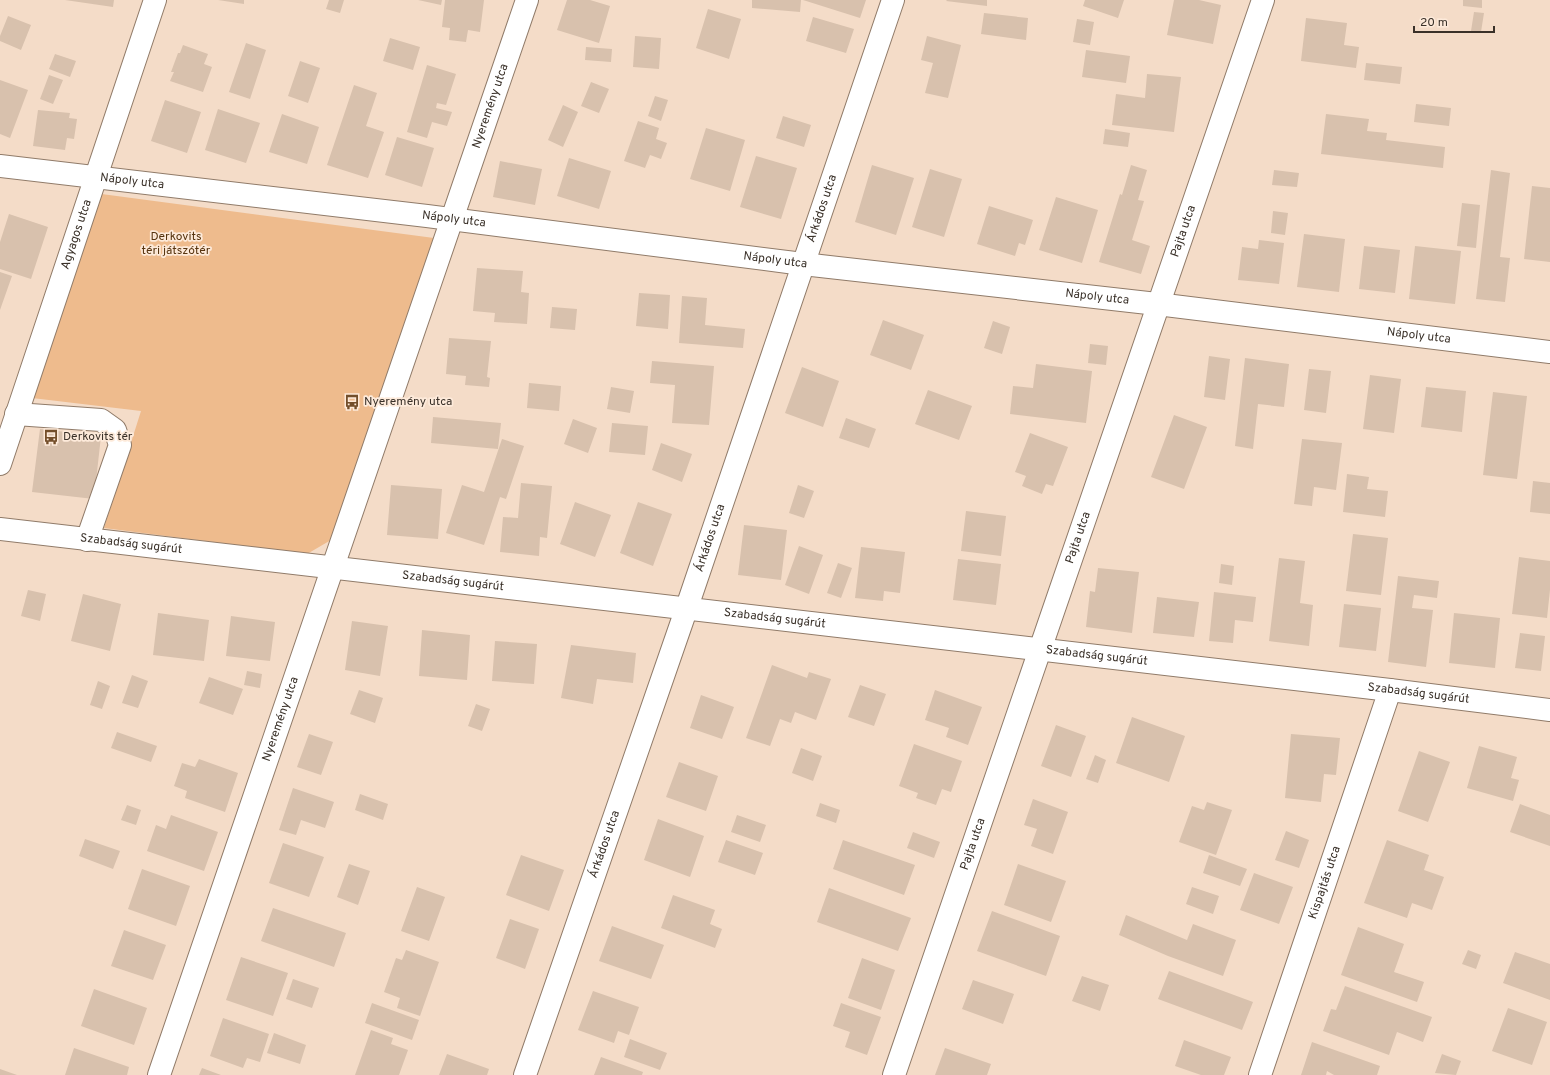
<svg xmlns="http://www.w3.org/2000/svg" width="1550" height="1075" viewBox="0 0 1550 1075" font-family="Overpass,sans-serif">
  <rect width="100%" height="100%" fill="#f4dcc8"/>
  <path fill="#eebb8d" d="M94 193 434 238 331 540 307 554 104 528 141 411 32 398Z"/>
  <path fill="#d8c1ad" d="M65 0H114L113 7Z
    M218 0H244V4Z
    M329 0H344L340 13 326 9Z
    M418 0H442L441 5Z
    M445 0H484L480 32 468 30 466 42 449 40 450 28 442 27Z
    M567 0H590L610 6 599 43 557 30Z
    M752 0H801L800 12 752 8Z
    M803 0H866L860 18Z
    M947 0H987V6L946 1Z
    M1085 0H1124L1118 18 1083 6Z
    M1174 0H1199L1221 5 1213 44 1167 35Z
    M1463 0H1482V8L1463 6Z
    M708 9 741 19 729 59 696 48Z
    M1474 12 1484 13 1481 32 1471 31Z
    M984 13 1028 18 1026 40 981 34Z
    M8 16 31 25 21 50 0 41V36Z
    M813 17 854 29 846 53 806 41Z
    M1306 18 1347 23 1344 45 1359 47 1356 68 1301 61Z
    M1077 19 1094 22 1090 45 1073 42Z
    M635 36 661 38 659 69 633 67Z
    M927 36 961 45 948 98 925 93 933 63 921 60Z
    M390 38 420 47 413 70 383 61Z
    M246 43 266 50 250 99 229 92Z
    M183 45 208 54 204 64 212 67 203 92 170 81 174 72H171L178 53H180Z
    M586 47 612 49 611 62 585 60Z
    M1086 50 1130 56 1126 83 1082 77Z
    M55 54 76 61 70 77 49 69Z
    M300 61 320 68 308 103 288 96Z
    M1366 63 1402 67 1400 84 1364 80Z
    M427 65 456 74 446 105 437 103 436 108 452 112 447 126 432 122 427 138 407 132Z
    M1147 74 1181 77 1174 132 1112 125 1116 94 1145 98Z
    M49 75 63 80 53 104 40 99Z
    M0 80 28 90 10 138 0 134Z
    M591 82 609 89 599 113 581 106Z
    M354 85 377 93 366 126 384 132 368 178 327 165Z
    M655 96 668 100 661 121 648 116Z
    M165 100 201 112 187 153 151 141Z
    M1416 104 1451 108 1449 126 1414 122Z
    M563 105 578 112 563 147 548 140Z
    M218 109 260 123 246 163 205 150Z
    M38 110 70 113 69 118 77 119 74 139 67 138 65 150 33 146Z
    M282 114 319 127 307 164 269 152Z
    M1326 114 1369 119 1367 131 1387 133 1386 140 1445 147 1443 168 1321 154Z
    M783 116 811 125 804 147 776 138Z
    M638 121 659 128 656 139 667 143 661 159 650 155 645 168 624 161Z
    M706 128 745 140 730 191 690 179Z
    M1105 129 1130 133 1128 147 1103 144Z
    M397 137 434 148 422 187 385 175Z
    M756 156 797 168 781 219 740 207Z
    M569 158 611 171 599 209 557 196Z
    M500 161 542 169 535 205 493 197Z
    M872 165 914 178 896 235 855 222Z
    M1131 165 1147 170 1138 200 1144 201 1132 240 1150 246 1141 274 1099 262 1120 194 1122 195Z
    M930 169 962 179 944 237 912 227Z
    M1274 170 1299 173 1297 187 1272 185Z
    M1491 170 1510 173 1500 257 1510 258 1505 302 1476 299Z
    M1532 186 1550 188V262L1524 259Z
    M1056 197 1098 210 1082 263 1039 250Z
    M1462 203 1480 205 1476 248 1457 246Z
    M989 206 1033 220 1025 245 1019 243 1015 256 977 244Z
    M1273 211 1288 213 1285 235 1271 233Z
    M9 214 48 227 31 279 0 269V242Z
    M1304 234 1345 239 1339 292 1297 287Z
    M1259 240 1284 243 1279 284 1238 280 1242 247 1258 249Z
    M1364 246 1400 250 1395 293 1359 289Z
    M1415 246 1461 251 1455 304 1409 299Z
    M477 268 523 271 521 292 529 293 527 324 494 322 495 313 473 311Z
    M0 272 12 276 0 310Z
    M639 293 670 295 668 329 636 326Z
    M682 296 707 298 705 325 745 329 743 348 679 343Z
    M552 307 577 309 575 330 550 328Z
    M883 320 924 335 911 370 870 355Z
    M993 321 1010 327 1002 354 984 348Z
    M449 338 491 341 487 377 490 378 489 387 465 385 466 376 446 374Z
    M1090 344 1108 346 1106 365 1088 363Z
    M1209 356 1230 359 1225 400 1204 397Z
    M1245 358 1289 364 1284 407 1258 404 1253 449 1235 446Z
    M652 361 714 366 709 425 672 423 675 385 650 383Z
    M1036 364 1092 371 1086 423 1010 414 1013 386 1033 388Z
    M802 367 839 381 823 427 785 413Z
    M1309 369 1331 371 1326 413 1304 410Z
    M1370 375 1401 379 1394 433 1363 429Z
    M529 383 561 386 559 411 527 408Z
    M611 387 634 391 630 413 607 409Z
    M1426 387 1466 391 1462 432 1421 427Z
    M928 390 972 406 959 440 915 424Z
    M1493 392 1527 396 1517 479 1483 475Z
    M1174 415 1207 427 1184 489 1151 477Z
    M433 417 501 423 498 449 431 443Z
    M846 418 876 429 869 448 839 438Z
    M573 419 597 428 588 453 564 444Z
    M612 423 648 426 645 455 609 452Z
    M40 429 101 436 94 499 32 492Z
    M1030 433 1068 447 1053 486 1046 484 1042 494 1022 486 1026 476 1015 472Z
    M502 439 524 446 506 499 500 497 484 545 446 533 462 485 484 492Z
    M1302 439 1342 443 1336 490 1314 487 1312 506 1294 504Z
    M661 443 692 454 682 482 652 470Z
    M1347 474 1369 477 1367 489 1388 491 1385 517 1343 512Z
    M1533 481 1550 483V514L1530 512Z
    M521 483 552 486 547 538 540 537 539 556 500 552 503 517 518 518Z
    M391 485 442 489 438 539 387 535Z
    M798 485 814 491 804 518 789 513Z
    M575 502 611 515 595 557 560 544Z
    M638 502 672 514 653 566 620 553Z
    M966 511 1006 516 1001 556 961 551Z
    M744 525 787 530 781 580 738 575Z
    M1353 534 1388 538 1381 595 1346 591Z
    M799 546 823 555 809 594 785 585Z
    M861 547 905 552 900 593 884 591 883 601 855 598Z
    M1519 557 1550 561V590L1547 618 1512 614Z
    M1279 558 1305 561 1300 603 1313 605 1309 646 1269 641Z
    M958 559 1001 564 996 605 953 600Z
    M838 563 852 568 841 598 827 593Z
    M1221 564 1234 566 1232 585 1219 583Z
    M1098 568 1139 572 1132 633 1086 627 1090 591 1095 592Z
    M1398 576 1439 581 1437 598 1414 595 1412 608 1433 610 1426 667 1388 662Z
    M28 590 46 594 40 621 21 616Z
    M1214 592 1256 597 1253 622 1235 620 1233 643 1209 641Z
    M83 594 121 604 110 651 71 641Z
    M1157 597 1199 602 1194 637 1153 633Z
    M1344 604 1381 608 1376 651 1339 647Z
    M158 613 209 620 204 661 153 655Z
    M1454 613 1500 618 1495 668 1449 663Z
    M231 616 275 622 270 661 226 656Z
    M352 621 388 626 380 676 345 670Z
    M422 630 470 635 467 680 419 676Z
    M1520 633 1545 636 1541 671 1515 668Z
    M495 641 537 644 534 684 492 681Z
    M571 645 636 653 633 683 597 679 593 704 561 698Z
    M772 665 807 678 809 672 831 679 816 720 795 712 791 723 780 719 770 746 746 738Z
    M247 671 262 674 260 688 244 685Z
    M132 675 148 681 138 708 122 703Z
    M209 677 243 689 233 715 199 703Z
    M98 681 110 686 102 709 90 705Z
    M860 685 886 694 874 726 848 717Z
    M359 690 383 698 375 723 350 714Z
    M935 690 982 707 968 745 946 737 949 728 925 720Z
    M701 695 734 707 722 739 690 728Z
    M476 704 490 709 482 731 468 726Z
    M1132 717 1185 736 1169 782 1116 763Z
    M1056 725 1086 736 1071 777 1041 766Z
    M117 732 157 746 151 762 111 748Z
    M309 734 333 742 321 775 297 767Z
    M1291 734 1340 738 1336 775 1324 774 1321 802 1285 798Z
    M914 744 962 761 951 792 942 789 936 805 916 798 918 793 899 786Z
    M1479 746 1517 757 1511 778 1519 780 1513 801 1467 788Z
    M801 748 822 756 813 781 792 773Z
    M1419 751 1450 762 1428 822 1398 811Z
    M1095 755 1106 760 1098 783 1086 779Z
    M199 759 238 773 225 812 185 798 187 791 174 786 182 763 195 767Z
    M679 762 718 776 706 811 666 797Z
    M293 788 334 802 325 828 301 820 296 835 279 830Z
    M360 794 388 804 383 820 355 810Z
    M1033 799 1068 812 1053 854 1031 846 1037 829 1024 825Z
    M1207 802 1232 810 1216 855 1179 842 1192 806 1204 810Z
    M820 803 840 810 836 823 816 816Z
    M1520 804 1550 815V846L1510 832Z
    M127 805 141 810 136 825 121 820Z
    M171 815 218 832 204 871 147 851 156 825 166 829Z
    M737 815 766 825 760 842 731 832Z
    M658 819 704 836 690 877 644 860Z
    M1286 831 1309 840 1299 868 1275 860Z
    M913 832 940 842 934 858 907 848Z
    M85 839 120 851 113 869 79 856Z
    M726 840 763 853 755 875 718 862Z
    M843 840 915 865 904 895 833 869Z
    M1387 840 1429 855 1424 870 1444 877 1432 910 1412 903 1407 918 1364 903Z
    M283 843 324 857 309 897 269 883Z
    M521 855 564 870 549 911 506 895Z
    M1209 855 1247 869 1240 886 1203 873Z
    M349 864 370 871 358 905 337 897Z
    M1018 864 1066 881 1051 922 1004 905Z
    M142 869 190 886 176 926 128 909Z
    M1254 873 1293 887 1279 924 1240 910Z
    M417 887 445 897 429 941 401 931Z
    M1192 887 1219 896 1213 914 1186 904Z
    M829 888 911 918 898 951 817 922Z
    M673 895 715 910 710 924 722 929 715 948 661 928Z
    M273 908 346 933 334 967 261 941Z
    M992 911 1060 936 1046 976 977 951Z
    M1126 915 1187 940 1193 924 1236 940 1223 976 1168 956 1119 935Z
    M510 919 539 929 525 969 496 958Z
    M612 926 664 945 651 979 599 961Z
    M1358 927 1404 944 1394 972 1424 982 1417 1002 1341 975Z
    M124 930 166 945 153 980 111 966Z
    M406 950 439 962 420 1016 397 1008 400 998 384 992 396 958 402 960Z
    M1468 950 1481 955 1476 969 1462 964Z
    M1515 952 1550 964V1000L1503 983Z
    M241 957 288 973 273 1016 226 1000Z
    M862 958 895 970 881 1010 848 998Z
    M1169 971 1253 1002 1242 1030 1158 999Z
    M1082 976 1109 985 1100 1011 1072 1001Z
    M293 979 319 988 312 1008 286 999Z
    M973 980 1014 994 1003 1024 962 1009Z
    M1345 986 1432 1017 1423 1042 1397 1032 1389 1055 1323 1031 1331 1009 1336 1010Z
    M94 989 147 1008 134 1045 81 1026Z
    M593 991 639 1007 629 1035 618 1031 614 1043 578 1030Z
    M372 1003 419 1020 412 1040 365 1023Z
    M841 1003 881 1017 867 1055 845 1047 850 1032 833 1026Z
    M1508 1008 1547 1022 1532 1065 1492 1051Z
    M223 1018 269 1034 260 1062 247 1058 243 1068 210 1056Z
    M371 1030 393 1038 391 1044 408 1050 399 1075H355Z
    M274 1033 306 1045 300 1064 267 1053Z
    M630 1039 667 1053 660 1070 624 1057Z
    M1184 1040 1231 1057 1224 1075H1201L1175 1066Z
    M1312 1042 1380 1066 1377 1075H1334L1327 1071 1326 1075H1301Z
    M74 1048 129 1067 127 1075H65Z
    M945 1048 991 1064 987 1075H935Z
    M447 1054 489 1069 487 1075H439Z
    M1442 1054 1461 1061 1456 1075 1435 1073Z
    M601 1057 643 1072 642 1075H594Z
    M202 1068 221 1075H199Z
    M0 1069 17 1075H0Z"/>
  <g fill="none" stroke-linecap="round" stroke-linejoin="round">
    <g stroke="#907b69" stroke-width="24">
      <g id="street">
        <path id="s1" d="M0 166 427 216 803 264 1157 304 1550 352"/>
        <path d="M16 414 101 420 115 430 120 445 87 540"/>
        <path id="s2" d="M0 464 155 0"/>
        <path id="s3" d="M0 529 1390 690 1550 710"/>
        <path id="s4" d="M159 1075 527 0"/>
        <path id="s5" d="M525 1075 686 610 893 0"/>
        <path id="s6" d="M894 1075 1263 0"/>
        <path id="s7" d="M1260 1075 1390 690"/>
      </g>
    </g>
    <use href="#street" stroke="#fff" stroke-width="22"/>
  </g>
  <defs>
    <g id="bus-bare" transform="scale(1.2)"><path d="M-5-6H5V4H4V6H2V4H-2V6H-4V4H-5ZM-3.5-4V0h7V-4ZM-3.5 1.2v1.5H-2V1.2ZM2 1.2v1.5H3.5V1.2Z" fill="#734e2a" stroke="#fdeada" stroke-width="2.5" paint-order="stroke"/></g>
  </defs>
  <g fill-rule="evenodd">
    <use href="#bus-bare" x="352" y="402"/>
    <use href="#bus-bare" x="51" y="437"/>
  </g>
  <g text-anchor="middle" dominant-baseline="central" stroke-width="3.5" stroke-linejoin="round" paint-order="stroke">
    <g font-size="12" fill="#3a3129" stroke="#fdeada">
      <text stroke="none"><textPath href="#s4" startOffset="1024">Nyeremény utca</textPath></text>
      <text stroke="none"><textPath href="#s1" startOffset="133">Nápoly utca</textPath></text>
      <text stroke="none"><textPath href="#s5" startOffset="916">Árkádos utca</textPath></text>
      <text stroke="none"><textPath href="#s1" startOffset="457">Nápoly utca</textPath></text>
      <text stroke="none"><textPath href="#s6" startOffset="892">Pajta utca</textPath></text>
      <text stroke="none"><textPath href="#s2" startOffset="242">Agyagos utca</textPath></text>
      <text stroke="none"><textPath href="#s1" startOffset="781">Nápoly utca</textPath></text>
      <text stroke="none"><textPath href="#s1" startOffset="1105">Nápoly utca</textPath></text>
      <text stroke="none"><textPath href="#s1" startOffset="1429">Nápoly utca</textPath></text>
      <text stroke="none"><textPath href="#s5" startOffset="568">Árkádos utca</textPath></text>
      <text stroke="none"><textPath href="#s6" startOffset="568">Pajta utca</textPath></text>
      <text stroke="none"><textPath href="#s3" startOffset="132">Szabadság sugárút</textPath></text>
      <text stroke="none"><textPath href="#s3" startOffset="456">Szabadság sugárút</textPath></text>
      <text stroke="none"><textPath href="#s3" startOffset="780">Szabadság sugárút</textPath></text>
      <text stroke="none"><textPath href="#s3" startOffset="1104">Szabadság sugárút</textPath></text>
      <text stroke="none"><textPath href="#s3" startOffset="1428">Szabadság sugárút</textPath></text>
      <text stroke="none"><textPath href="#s4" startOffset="376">Nyeremény utca</textPath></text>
      <text stroke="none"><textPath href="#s5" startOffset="244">Árkádos utca</textPath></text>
      <text stroke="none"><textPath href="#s6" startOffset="244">Pajta utca</textPath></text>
      <text stroke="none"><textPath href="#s7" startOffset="203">Kispajtás utca</textPath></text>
    </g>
    <g font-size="12" fill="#56330e" stroke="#fdeada">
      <text x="176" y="237">Derkovits<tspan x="176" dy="14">téri játszótér</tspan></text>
    </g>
    <g font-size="12" fill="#3a3129" stroke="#fdeada" text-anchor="start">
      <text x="364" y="402">Nyeremény utca</text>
      <text x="63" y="437">Derkovits tér</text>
    </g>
  </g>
  <path d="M1414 26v6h80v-6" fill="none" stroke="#3a3129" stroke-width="2"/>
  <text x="1420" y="26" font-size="12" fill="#3a3129" stroke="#fdeada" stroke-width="3" paint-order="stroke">20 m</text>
</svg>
